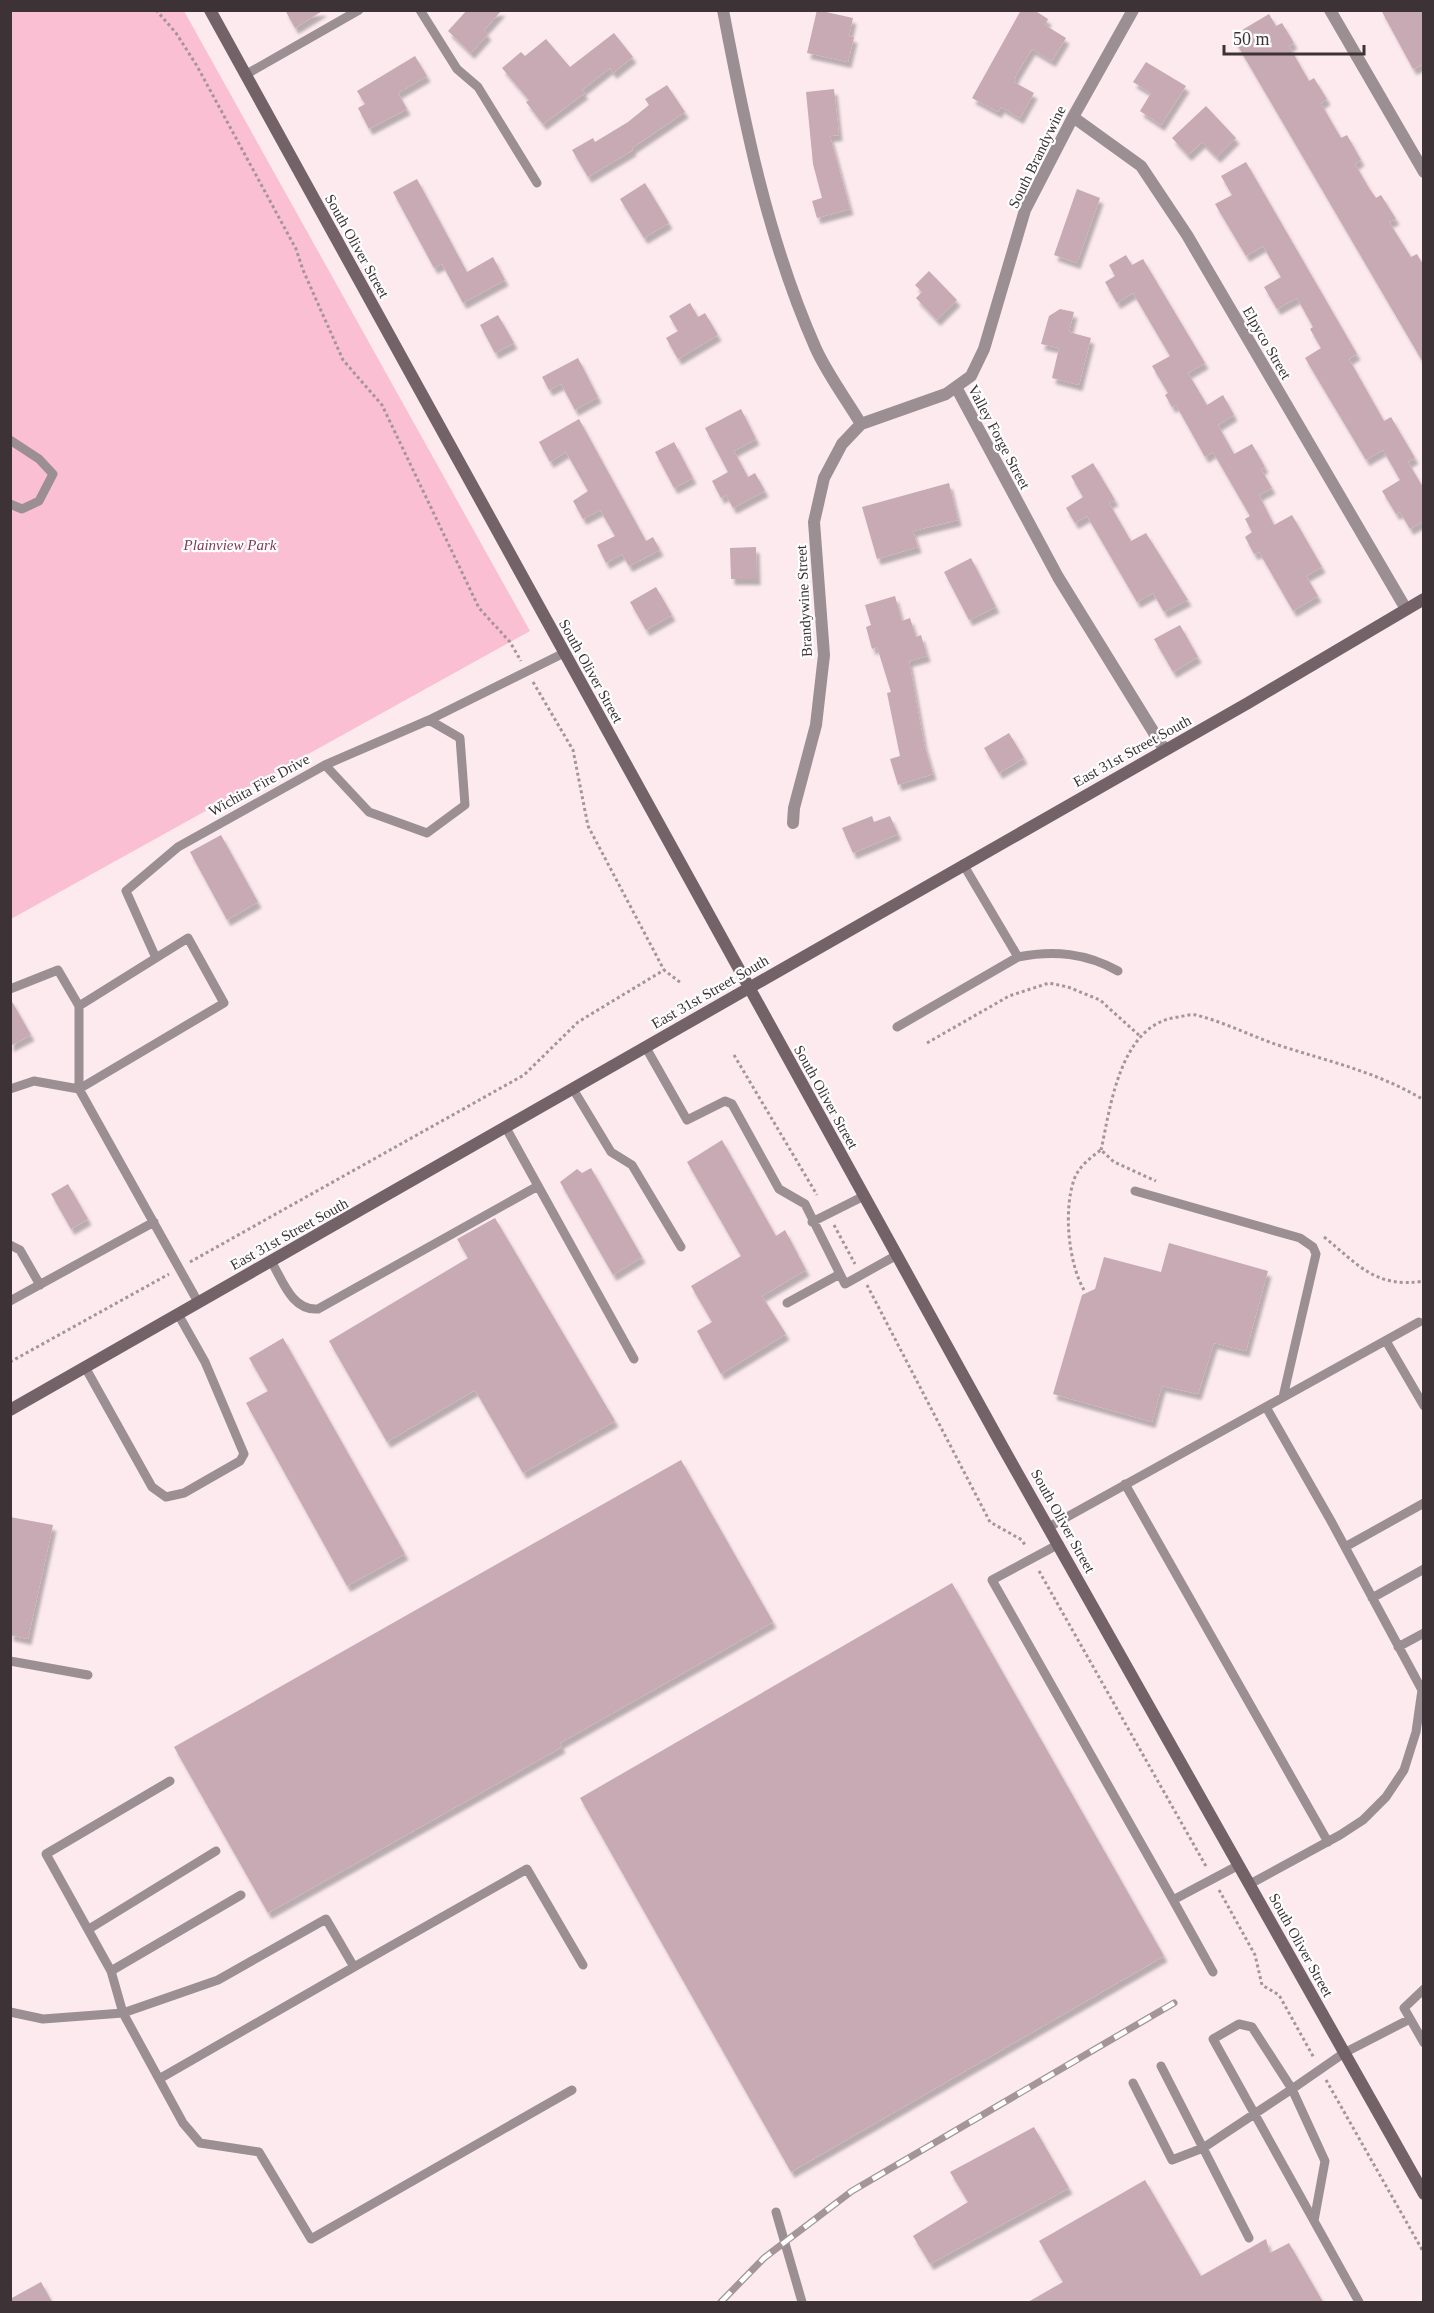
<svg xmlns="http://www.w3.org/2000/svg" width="1434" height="2313" viewBox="0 0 1434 2313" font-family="'Times New Roman',serif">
  <defs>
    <filter id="shadow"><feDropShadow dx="3.5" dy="6" stdDeviation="1.5" flood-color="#0004"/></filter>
  </defs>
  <rect width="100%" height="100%" fill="#fceaef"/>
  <path fill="#fabfd2" d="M11 11H184L530 631 11 919Z"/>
  <path fill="#c7aab3" filter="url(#shadow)" d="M285 10H324L295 28Z
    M467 10H502L484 30 488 34 471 53 448 31Z
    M817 10 853 18 849 36 854 37 848 62 807 53Z
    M1021 10H1034L1048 19 1045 25 1066 38 1052 61 1032 49 1016 75 1014 82 1034 93 1020 118 1001 107 998 112 972 98Z
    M1381 10H1424V64L1413 69Z
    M1269 14 1276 26 1282 23 1294 43 1289 46 1309 81 1314 78 1327 99 1321 103 1327 114 1341 138 1347 135 1361 160 1355 164 1369 188 1376 198 1381 195 1396 219 1389 222 1411 257 1417 254 1424 266V364L1232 36Z
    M614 33 633 57 613 73 610 68 582 90 585 93 543 124 526 102 529 100 502 68 521 52 525 56 546 39 570 67Z
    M415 56 427 76 398 93 407 109 369 129 358 108 365 104 357 91Z
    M1146 62 1186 86 1161 125 1140 111 1151 93 1133 82Z
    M667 85 685 112 632 148 633 150 588 177 572 150 593 138 595 142 628 122 649 105 645 99Z
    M834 89 839 135 830 136 850 209 817 218 812 201 822 198 813 164 806 92Z
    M1206 106 1236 138 1217 157 1202 142 1188 155 1172 138Z
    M1246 162 1357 354 1349 359 1384 421 1391 417 1415 458 1408 462 1424 489V521L1410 529 1400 512 1396 514 1382 491 1400 480 1383 450 1366 460 1305 358 1321 348 1310 329 1313 327 1297 298 1277 309 1264 287 1281 277 1263 246 1246 256 1215 204 1232 195 1221 176Z
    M417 179 467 272 493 257 505 280 463 303 442 264 434 268 393 192Z
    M645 183 669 223 644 238 620 199Z
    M1077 189 1100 198 1077 263 1054 255Z
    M1126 255 1132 265 1143 259 1205 363 1188 373 1207 405 1223 395 1234 415 1218 425 1234 454 1252 444 1265 467 1261 469 1272 488 1259 495 1274 525 1292 515 1322 567 1306 576 1318 596 1293 611 1259 552 1254 554 1245 537 1252 532 1245 519 1250 516 1213 452 1205 457 1176 405 1172 407 1165 395 1168 393 1152 366 1170 356 1133 293 1117 303 1105 282 1115 276 1109 265Z
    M929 271 957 300 937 320 916 298 922 292 915 285Z
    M690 303 698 317 705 313 718 335 678 359 666 338 678 331 669 316Z
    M1060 309 1074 312 1069 332 1091 338 1079 385 1052 378 1059 348 1041 344 1049 316Z
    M498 315 514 343 495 353 480 325Z
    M578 358 598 397 575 410 561 384 549 390 542 377Z
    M741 409 756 439 734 451 748 477 755 473 765 491 733 508 726 495 721 498 712 481 728 472 705 428Z
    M579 419 646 541 653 537 660 550 629 566 622 554 606 563 597 545 615 536 600 510 583 519 573 501 588 491 566 452 550 462 539 442Z
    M674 442 693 478 674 488 655 452Z
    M1093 463 1115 500 1109 503 1131 541 1146 533 1188 600 1164 612 1153 593 1137 602 1087 516 1075 523 1066 508 1083 497 1071 476Z
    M949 483 958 520 913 531 918 547 877 559 862 507Z
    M756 547 757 579H731L730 548Z
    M971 558 996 607 969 620 944 572Z
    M656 587 672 615 646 630 630 602Z
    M895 596 902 621 910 618 916 637 921 635 927 656 909 661 924 744 933 774 898 785 890 759 900 756 887 693 891 692 877 647 872 649 866 627 871 625 865 605Z
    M1180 625 1198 657 1173 672 1154 639Z
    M1009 733 1024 758 999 773 984 748Z
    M872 816 874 822 890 816 898 834 853 853 842 828Z
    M221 835 258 902 227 920 190 852Z
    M10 998 31 1035 10 1046Z
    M722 1140 776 1236 785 1230 806 1270 762 1296 786 1334 721 1374 697 1331 712 1322 691 1286 741 1256 687 1162Z
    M591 1168 642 1257 613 1275 560 1182 577 1169 582 1173Z
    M68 1184 88 1219 71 1229 51 1194Z
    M495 1218 615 1421 523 1473 475 1390 387 1442 329 1341 468 1258 457 1239Z
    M1169 1243 1268 1271 1246 1351 1214 1343 1198 1394 1162 1386 1152 1422 1053 1394 1082 1295 1095 1289 1104 1257 1161 1272Z
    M283 1338 405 1554 347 1586 246 1403 268 1391 249 1358Z
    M681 1460 773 1622 560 1743 562 1747 268 1913 174 1747Z
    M10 1517 53 1525 28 1639 10 1635Z
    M952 1583 1164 1956 791 2172 580 1798Z
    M1034 2127 1069 2188 930 2264 913 2236 968 2202 950 2172Z
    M1145 2180 1201 2276 1266 2239 1270 2253 1289 2243 1323 2302H1028L1063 2282 1039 2241Z
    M41 2282 52 2302H10V2299Z"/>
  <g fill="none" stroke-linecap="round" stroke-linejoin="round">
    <path stroke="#a49599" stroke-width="3" stroke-dasharray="3 3" stroke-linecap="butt" d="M156 10 176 33 197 66 296 249 303 270 343 360 382 405 479 608 510 642 521 661
      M533 682 573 750 588 826 664 970
      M927 1043 1009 996 1049 983 1068 987 1100 1000 1141 1037
      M734 1055 817 1195
      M1101 1150C1111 1105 1120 1024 1178 1017 1184 1016 1191 1014 1196 1015 1224 1022 1251 1036 1278 1045 1330 1062 1375 1071 1424 1100
      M834 1225 855 1264
      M1324 1237C1358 1264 1375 1289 1424 1281
      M190 1262 524 1075 578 1022 664 970 681 983
      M867 1285 990 1522 1022 1540 1026 1547
      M1084 1290C1068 1262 1063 1208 1075 1177 1080 1166 1091 1157 1101 1150L1114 1162 1156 1181
      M10 1362 169 1274
      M1039 1571 1207 1868
      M1219 1890 1255 1955 1262 1985 1279 1995 1314 2058
      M1326 2080 1424 2253"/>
    <path stroke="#9c8f93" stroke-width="9" d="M420 10 457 69 478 87 537 183
      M245 75 359 10
      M10 440 39 459 53 474 39 501 22 509 10 504
      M325 765 429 720
      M188 938 224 1003 79 1089V1006Z
      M1018 957C1054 950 1086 953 1118 971
      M156 958 126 891 178 847 325 765 369 812 427 833 465 805 460 738 429 720 564 653
      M10 989 58 970 79 1006
      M897 1027 1018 957 963 864
      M645 1046 687 1120 725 1101 732 1104 779 1189 805 1204 845 1284 897 1255
      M10 1089 34 1081 79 1089 198 1302
      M573 1089 611 1152 632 1165 681 1247
      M506 1128 634 1359
      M1135 1191 1300 1238 1313 1247 1316 1254 1283 1397
      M812 1222 864 1196
      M10 1245 20 1250 40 1285
      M271 1261C283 1281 292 1311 318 1309L538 1186
      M10 1301 154 1222
      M787 1303 840 1274
      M1386 1341 1424 1406
      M85 1367 152 1487 166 1497 184 1493 240 1461 244 1454 205 1362 178 1314
      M1125 1484 1328 1842
      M1049 1527 1419 1322
      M1059 1544 992 1580 1173 1900 1239 1865
      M1345 1547 1424 1503
      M1372 1598 1424 1569
      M1398 1647 1424 1633
      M10 1661 88 1675
      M1250 1884 1340 1835 1363 1820 1386 1797 1404 1770 1416 1732 1422 1690 1331 1521 1266 1407
      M1173 1900 1213 1972
      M326 1919 354 1967 159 2079 123 2013 218 1980Z
      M89 1929 216 1851
      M354 1967 527 1869 583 1965
      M111 1971 241 1895
      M1424 1989 1404 2008 1424 2043
      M10 2012 43 2019 123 2013 111 1971 46 1854 170 1781
      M1161 2066 1203 2148 1292 2089 1325 2161 1314 2221
      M159 2079 183 2123 200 2143 259 2152 311 2239 572 2090
      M1133 2083 1172 2160 1203 2148 1249 2238
      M776 2212 802 2302
      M1359 2302 1213 2039 1239 2024 1252 2027 1292 2089 1344 2053 1410 2019"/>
    <path stroke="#9c8f93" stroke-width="12" d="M723 10C745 126 768 241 816 349 828 375 846 399 861 424
      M1330 10 1424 172
      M1073 117 1141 166 1187 235 1406 609
      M956 387 1058 577 1164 749
      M793 823 794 808 816 725 824 655 814 522 824 478 842 444 861 424 946 394 971 376 984 349 1025 210 1073 117 1133 10"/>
    <path stroke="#736267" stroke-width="12" d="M210 10 1001 1444 1424 2194
      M10 1410 1248 703 1424 599"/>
    <g stroke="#a49599" stroke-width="7">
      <path id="rail" d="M721 2302 764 2258 852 2191 1174 2003"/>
    </g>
    <use href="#rail" stroke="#fff" stroke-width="4.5" stroke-dasharray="14" stroke-linecap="butt"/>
  </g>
  <g text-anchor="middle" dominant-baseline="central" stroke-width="4.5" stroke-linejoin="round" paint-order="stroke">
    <g font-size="15" fill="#3d3235" stroke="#fff">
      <text transform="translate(1037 157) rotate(-64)">South Brandywine</text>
      <text transform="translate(357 246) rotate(61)">South Oliver Street</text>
      <text transform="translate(1267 343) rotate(60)">Elpyco Street</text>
      <text transform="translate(999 437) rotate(62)">Valley Forge Street</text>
      <text transform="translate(804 601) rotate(-93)">Brandywine Street</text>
      <text transform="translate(591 671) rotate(61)">South Oliver Street</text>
      <text transform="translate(1132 751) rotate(-29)">East 31st Street South</text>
      <text transform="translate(259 785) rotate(-29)">Wichita Fire Drive</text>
      <text transform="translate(710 992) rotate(-30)">East 31st Street South</text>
      <text transform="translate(826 1097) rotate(61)">South Oliver Street</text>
      <text transform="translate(289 1234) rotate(-29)">East 31st Street South</text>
      <text transform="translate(1063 1521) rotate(61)">South Oliver Street</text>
      <text transform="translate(1301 1945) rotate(61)">South Oliver Street</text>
    </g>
    <g font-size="15" font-style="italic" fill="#843956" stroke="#fff">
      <text x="230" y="545">Plainview Park</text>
    </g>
  </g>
  <rect width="1434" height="2313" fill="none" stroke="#3d3235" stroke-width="24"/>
  <path d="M1224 45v9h140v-9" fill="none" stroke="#3d3235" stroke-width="3"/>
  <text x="1233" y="45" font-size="18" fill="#3d3235" stroke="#ffffff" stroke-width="4.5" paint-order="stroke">50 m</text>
</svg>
